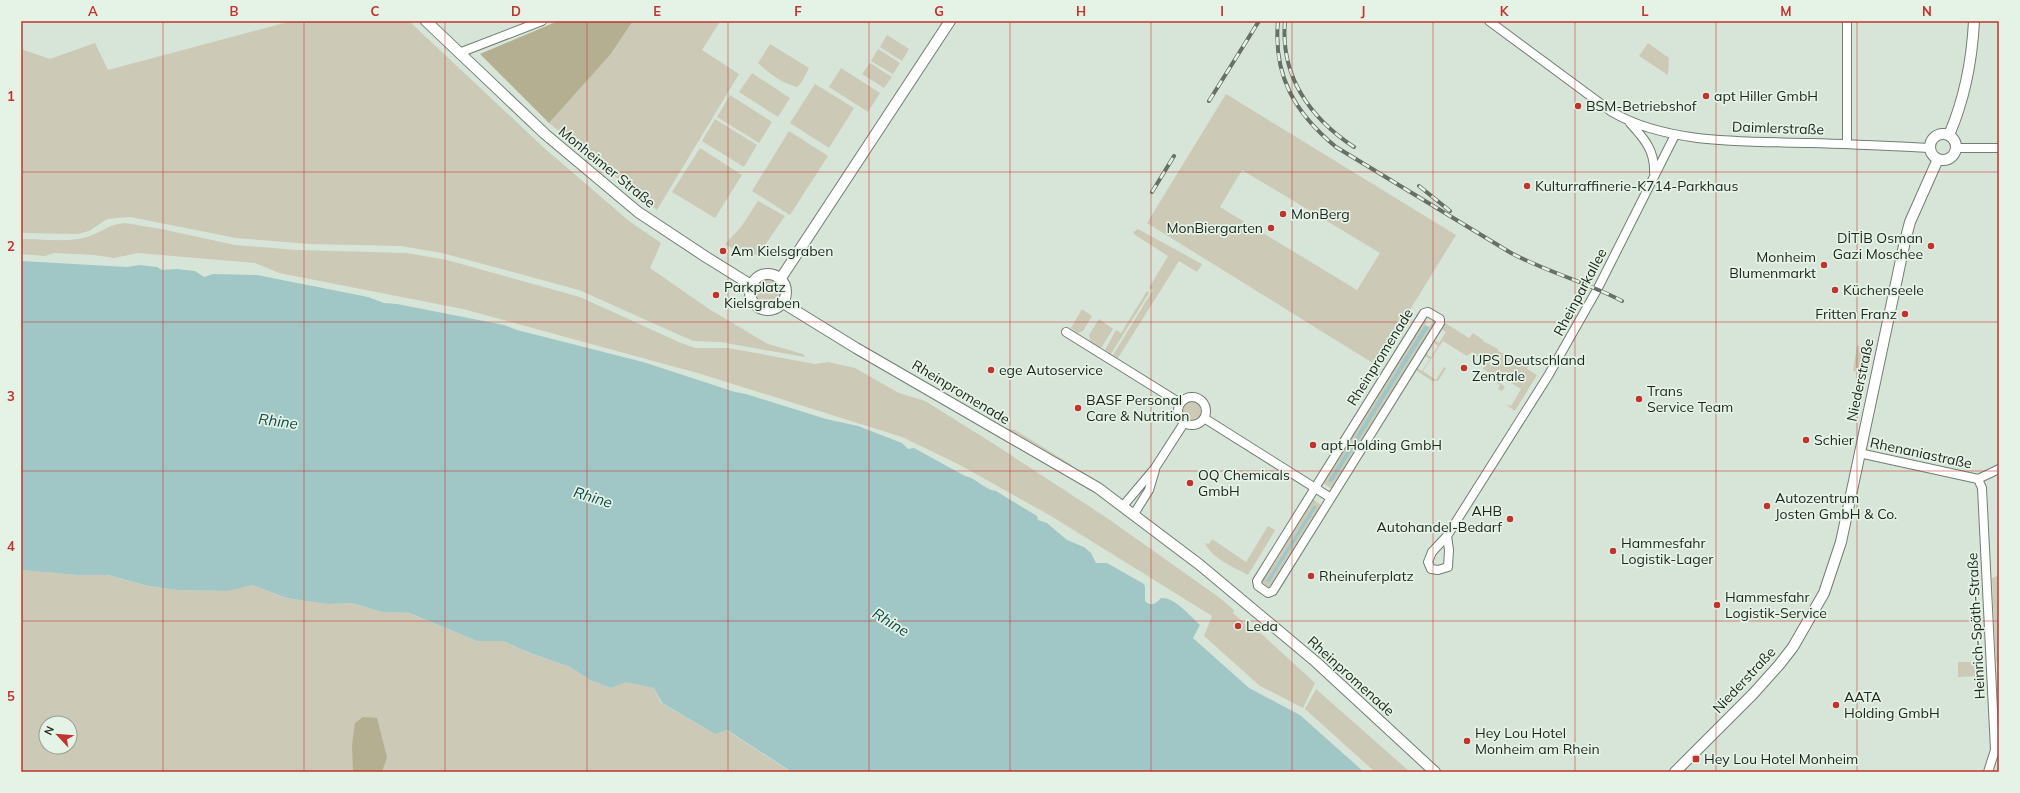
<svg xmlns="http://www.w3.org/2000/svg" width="2020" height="793" viewBox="0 0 2020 793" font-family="Mulish,sans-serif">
  <rect width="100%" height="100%" fill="#d7e5d8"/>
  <path fill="#ccc9b6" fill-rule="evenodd" d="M292 21H409L543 147 629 221 661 243 650 268 709 309 768 344 803 354 805 357 720 342 693 341 579 290 442 253 401 246 310 244 236 238 130 217 107 219 89 231 78 234 21 233V49L50 59 95 43 108 70Z
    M633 21H715L719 23 702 50 739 74 657 210 549 123 610 55Z
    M887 35 909 49 902 61 880 47Z
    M1648 43 1669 58 1668 75 1639 56Z
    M770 44 809 68 801 83 797 87C782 83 769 74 758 63Z
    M878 49 900 63 893 74 871 61Z
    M870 63 892 77 884 88 862 74Z
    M841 68 880 93 868 112 829 87Z
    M752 73 790 98 778 117 739 92Z
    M815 84 854 108 829 148 790 123Z
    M1226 94 1456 235 1376 365 1147 223ZM1242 170 1380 253 1357 290 1220 207Z
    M730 95 772 122 759 143 717 117Z
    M715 119 757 145 744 167 702 141Z
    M789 131 828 156 790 215 752 191Z
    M700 148 742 175 715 218 672 192Z
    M758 201 785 216 759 254 748 257 725 244 741 227Z
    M125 223 161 229 235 245 297 250 407 253 447 260 580 297 681 343 695 348H728L815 364 828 362 855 368 899 393 925 401 994 444 1107 518 1220 598 1234 610 1233 613 1252 630 1254 627 1315 683 1303 708 1260 686 1204 636 1212 616 1051 516 958 464 902 437 701 374 463 309 279 273 255 263 138 253 114 258 94 255 54 253 45 256 21 254V239C41 239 72 243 90 236 104 231 109 224 125 223Z
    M1138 229 1202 264 1197 272 1179 261 1118 358 1113 355 1153 290 1149 288 1168 256 1135 235 1133 232Z
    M755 292a13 13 0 1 1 26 0a13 13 0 1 1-26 0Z
    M1147 291 1149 293 1111 354 1105 350 1116 330 1121 333Z
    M1082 309 1092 316 1083 331 1078 333 1071 328Z
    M1099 319 1113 329 1101 348 1090 341 1089 335Z
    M1424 320 1427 321 1425 325 1329 480 1332 483 1429 327 1432 323 1434 325 1332 489 1323 483Z
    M1445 323 1469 338 1473 333 1483 340V341L1498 349V351L1513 358V360L1516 362 1517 361 1528 367 1527 369 1537 375 1515 411 1505 404 1511 406 1521 389 1503 378 1500 383 1505 387 1502 391 1498 389 1500 385 1497 383 1499 378 1483 369 1487 362 1472 352 1467 356 1443 341 1423 371 1436 380 1444 367 1446 368 1438 381H1432L1417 371V368L1422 371 1430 359 1425 356 1426 354 1431 357 1438 346 1433 342 1434 340 1439 343 1446 332 1441 329Z
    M1857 346 1872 349 1867 373 1853 371Z
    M1182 411a10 10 0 1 1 20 0a10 10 0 1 1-20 0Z
    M1003 428 1015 430 1072 465 1071 467 1047 455Z
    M1313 499 1322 506 1270 588 1261 582ZM1314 505 1317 507 1269 583 1266 581Z
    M1268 526 1275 530 1276 529 1248 575C1234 567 1212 559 1205 543L1209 544 1212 539 1246 562Z
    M21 570 77 575H107L147 586 176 590 228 591 253 585 285 598 327 604 352 603 382 612 408 613 477 641H503L529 653 570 667 590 680 611 688 625 681 654 688 661 703 715 734 726 730 791 772H21ZM46 723H70V747H46Z
    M1999 575V662H1996L1992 578Z
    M1958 662H1975L1976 676 1958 677Z
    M1316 689 1410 772H1375L1305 709Z"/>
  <path fill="#b4af91" d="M558 21H633L610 55 549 123 480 54Z
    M363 717 377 718 387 757 382 772H353L352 745 355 723Z"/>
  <path fill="#a0c7c6" d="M21 261 127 267 140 265 157 267 162 270 176 269 195 271 204 277 213 274 257 275 368 297 384 303 397 304 504 325 517 330 643 362 735 392 746 394 826 419 858 426 902 443 908 449 914 448 965 476C976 478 985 490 996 491L1037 516 1038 520 1047 523 1067 540 1084 547 1091 553 1096 563H1107L1144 584 1145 587V601C1151 607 1156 604 1161 598 1175 597 1190 616 1200 625L1193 638 1249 688 1300 715 1364 772H792L727 730 715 734 662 703 654 688 626 682 611 688 590 680 570 667 530 653 503 641H477L409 613 382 612 352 603 327 604 286 598 253 585 228 591 177 590 148 586 108 575H77L21 570Z
    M1425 325 1429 327 1332 483 1328 481Z
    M1314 505 1317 507 1269 583 1266 581Z"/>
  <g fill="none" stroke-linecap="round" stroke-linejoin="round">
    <g stroke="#717e72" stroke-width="10">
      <path id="minor" d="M1489 21 1612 112C1669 145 1747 141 1811 143 1851 144 1890 146 1930 148
        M459 53 542 21
        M1630 123C1644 138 1655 151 1654 172
        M1847 143V21
        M1956 148H1999
        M1428 312 1440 319V323L1273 591 1268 593 1258 586 1257 581 1424 313Z
        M1066 332 1180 403
        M1178 411a14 14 0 1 1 28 0a14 14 0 1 1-28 0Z
        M1204 418 1331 498
        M1859 453 1978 479 1999 469
        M1978 479 1982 488 1995 750 1988 772
        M1123 506 1155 468 1184 423
        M1134 514 1149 490 1155 470
        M1447 536 1449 550 1448 567 1438 570 1431 569 1428 562 1432 552 1447 536 1548 376 1598 288 1675 135"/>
    </g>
    <g stroke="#717e72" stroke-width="12">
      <path id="tertiary" d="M426 21 545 134 638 212 706 257 751 285
        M1930 147a13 13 0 1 1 26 0a13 13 0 1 1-26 0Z
        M1949 135C1965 98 1972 61 1974 21
        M750 292a18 18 0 1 1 36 0a18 18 0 1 1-36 0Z
        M781 278 950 21
        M783 303 856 348 1098 488 1200 565 1316 662 1435 772
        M1675 772 1753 694 1779 665 1793 647 1824 593 1841 542 1905 241 1910 222 1938 159"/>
    </g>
    <use href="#minor" stroke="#fff" stroke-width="8"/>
    <use href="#tertiary" stroke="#fff" stroke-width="10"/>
    <g stroke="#676f67" stroke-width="4">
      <path id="rail" d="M1278 21C1273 76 1295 113 1336 147L1511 253C1547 272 1586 282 1622 301
        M1285 21C1280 76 1310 118 1354 147
        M1209 101 1259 21
        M1419 186 1450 211
        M1152 192 1174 156"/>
    </g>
    <use href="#rail" stroke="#e4f3e5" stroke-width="2.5" stroke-dasharray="8" stroke-linecap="butt"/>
  </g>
  <path fill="none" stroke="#c1332d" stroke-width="1" stroke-opacity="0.55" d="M163 21V772M304 21V772M445 21V772M587 21V772M728 21V772M869 21V772M1010 21V772M1151 21V772M1292 21V772M1433 21V772M1575 21V772M1716 21V772M1857 21V772M21 172H1999M21 322H1999M21 471H1999M21 621H1999"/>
  <g fill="#c1332d" stroke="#e4f3e5" stroke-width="1.5">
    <circle cx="1706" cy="96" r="4"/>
    <circle cx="1578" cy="106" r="4"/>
    <circle cx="1527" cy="186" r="4"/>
    <circle cx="1283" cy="214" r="4"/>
    <circle cx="1271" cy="228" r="4"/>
    <circle cx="1931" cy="246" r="4"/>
    <circle cx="723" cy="251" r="4"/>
    <circle cx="1824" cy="265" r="4"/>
    <circle cx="1835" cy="290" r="4"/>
    <circle cx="716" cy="295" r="4"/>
    <circle cx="1905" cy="314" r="4"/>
    <circle cx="1464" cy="368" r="4"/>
    <circle cx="991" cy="370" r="4"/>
    <circle cx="1639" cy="399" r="4"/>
    <circle cx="1078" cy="408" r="4"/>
    <circle cx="1806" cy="440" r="4"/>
    <circle cx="1313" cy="445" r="4"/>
    <circle cx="1190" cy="483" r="4"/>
    <circle cx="1767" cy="506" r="4"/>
    <circle cx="1510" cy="519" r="4"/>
    <circle cx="1613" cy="551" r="4"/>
    <circle cx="1311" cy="576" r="4"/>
    <circle cx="1717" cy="605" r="4"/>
    <circle cx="1238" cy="626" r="4"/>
    <circle cx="1836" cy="705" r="4"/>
    <circle cx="1467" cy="741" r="4"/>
    <rect x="1692" y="755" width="8" height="8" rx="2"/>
  </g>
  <g text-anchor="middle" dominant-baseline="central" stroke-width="3.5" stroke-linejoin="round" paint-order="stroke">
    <g font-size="14" fill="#1e231e" stroke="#e4f3e5" text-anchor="start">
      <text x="1714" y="96">apt Hiller GmbH</text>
      <text x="1586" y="106">BSM-Betriebshof</text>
      <text x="1535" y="186">Kulturraffinerie-K714-Parkhaus</text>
      <text x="1291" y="214">MonBerg</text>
      <text x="1263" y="228" text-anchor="end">MonBiergarten</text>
      <text x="1923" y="238" text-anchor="end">DİTİB Osman<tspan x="1923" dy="16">Gazi Moschee</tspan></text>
      <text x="731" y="251">Am Kielsgraben</text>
      <text x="1816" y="257" text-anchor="end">Monheim<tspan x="1816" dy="16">Blumenmarkt</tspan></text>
      <text x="724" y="287">Parkplatz<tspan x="724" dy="16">Kielsgraben</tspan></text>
      <text x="1843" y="290">Küchenseele</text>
      <text x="1897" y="314" text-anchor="end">Fritten Franz</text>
      <text x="1472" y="360">UPS Deutschland<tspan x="1472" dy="16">Zentrale</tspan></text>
      <text x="999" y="370">ege Autoservice</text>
      <text x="1647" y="391">Trans<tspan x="1647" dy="16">Service Team</tspan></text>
      <text x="1086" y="400">BASF Personal<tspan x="1086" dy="16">Care &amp; Nutrition</tspan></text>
      <text x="1814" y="440">Schier</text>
      <text x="1321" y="445">apt Holding GmbH</text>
      <text x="1198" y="475">OQ Chemicals<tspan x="1198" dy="16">GmbH</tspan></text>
      <text x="1775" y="498">Autozentrum<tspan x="1775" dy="16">Josten GmbH &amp; Co.</tspan></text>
      <text x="1502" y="511" text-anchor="end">AHB<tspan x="1502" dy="16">Autohandel-Bedarf</tspan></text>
      <text x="1621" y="543">Hammesfahr<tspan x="1621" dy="16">Logistik-Lager</tspan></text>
      <text x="1319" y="576">Rheinuferplatz</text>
      <text x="1725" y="597">Hammesfahr<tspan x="1725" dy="16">Logistik-Service</tspan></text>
      <text x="1246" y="626">Leda</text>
      <text x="1844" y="697">AATA<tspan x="1844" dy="16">Holding GmbH</tspan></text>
      <text x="1475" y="733">Hey Lou Hotel<tspan x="1475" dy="16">Monheim am Rhein</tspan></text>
      <text x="1704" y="759">Hey Lou Hotel Monheim</text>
    </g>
    <g font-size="14" fill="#1e231e" stroke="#e4f3e5">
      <text transform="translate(1778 128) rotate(2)">Daimlerstraße</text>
      <text transform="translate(607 167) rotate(39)">Monheimer Straße</text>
      <text transform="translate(1580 292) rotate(-62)">Rheinparkallee</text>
      <text transform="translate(1380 357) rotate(-58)">Rheinpromenade</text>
      <text transform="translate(1860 380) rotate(-78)">Niederstraße</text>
      <text transform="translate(961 392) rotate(31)">Rheinpromenade</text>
      <text transform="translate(1921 453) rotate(12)">Rhenaniastraße</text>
      <text transform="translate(1976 626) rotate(-93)">Heinrich-Späth-Straße</text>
      <text transform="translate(1351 676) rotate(42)">Rheinpromenade</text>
      <text transform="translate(1744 680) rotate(-47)">Niederstraße</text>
    </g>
    <g font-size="15" font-style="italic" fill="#0f4949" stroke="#e4f3e5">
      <text transform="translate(278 421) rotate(7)">Rhine</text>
      <text transform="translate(593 497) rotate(17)">Rhine</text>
      <text transform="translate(891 622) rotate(32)">Rhine</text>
    </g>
  </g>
  <rect width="2020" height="793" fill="none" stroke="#e4f3e5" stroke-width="44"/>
  <g transform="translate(58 735) rotate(296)"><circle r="19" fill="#e4f3e5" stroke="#95a095"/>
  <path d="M0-3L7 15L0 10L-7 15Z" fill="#c1332d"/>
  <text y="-6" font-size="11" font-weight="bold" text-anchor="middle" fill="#1e231e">N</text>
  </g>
  <rect x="22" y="22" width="1976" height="749" fill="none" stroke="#c1332d" stroke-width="1.5"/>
  <g font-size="13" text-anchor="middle" font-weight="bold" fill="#c1332d">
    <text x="93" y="16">A</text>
    <text x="234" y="16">B</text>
    <text x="375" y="16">C</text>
    <text x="516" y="16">D</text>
    <text x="657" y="16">E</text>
    <text x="798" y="16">F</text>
    <text x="939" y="16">G</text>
    <text x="1081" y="16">H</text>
    <text x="1222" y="16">I</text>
    <text x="1363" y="16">J</text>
    <text x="1504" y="16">K</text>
    <text x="1645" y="16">L</text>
    <text x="1786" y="16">M</text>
    <text x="1927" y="16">N</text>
    <text x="11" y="101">1</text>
    <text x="11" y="251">2</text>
    <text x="11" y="401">3</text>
    <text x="11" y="551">4</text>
    <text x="11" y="701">5</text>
  </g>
</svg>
